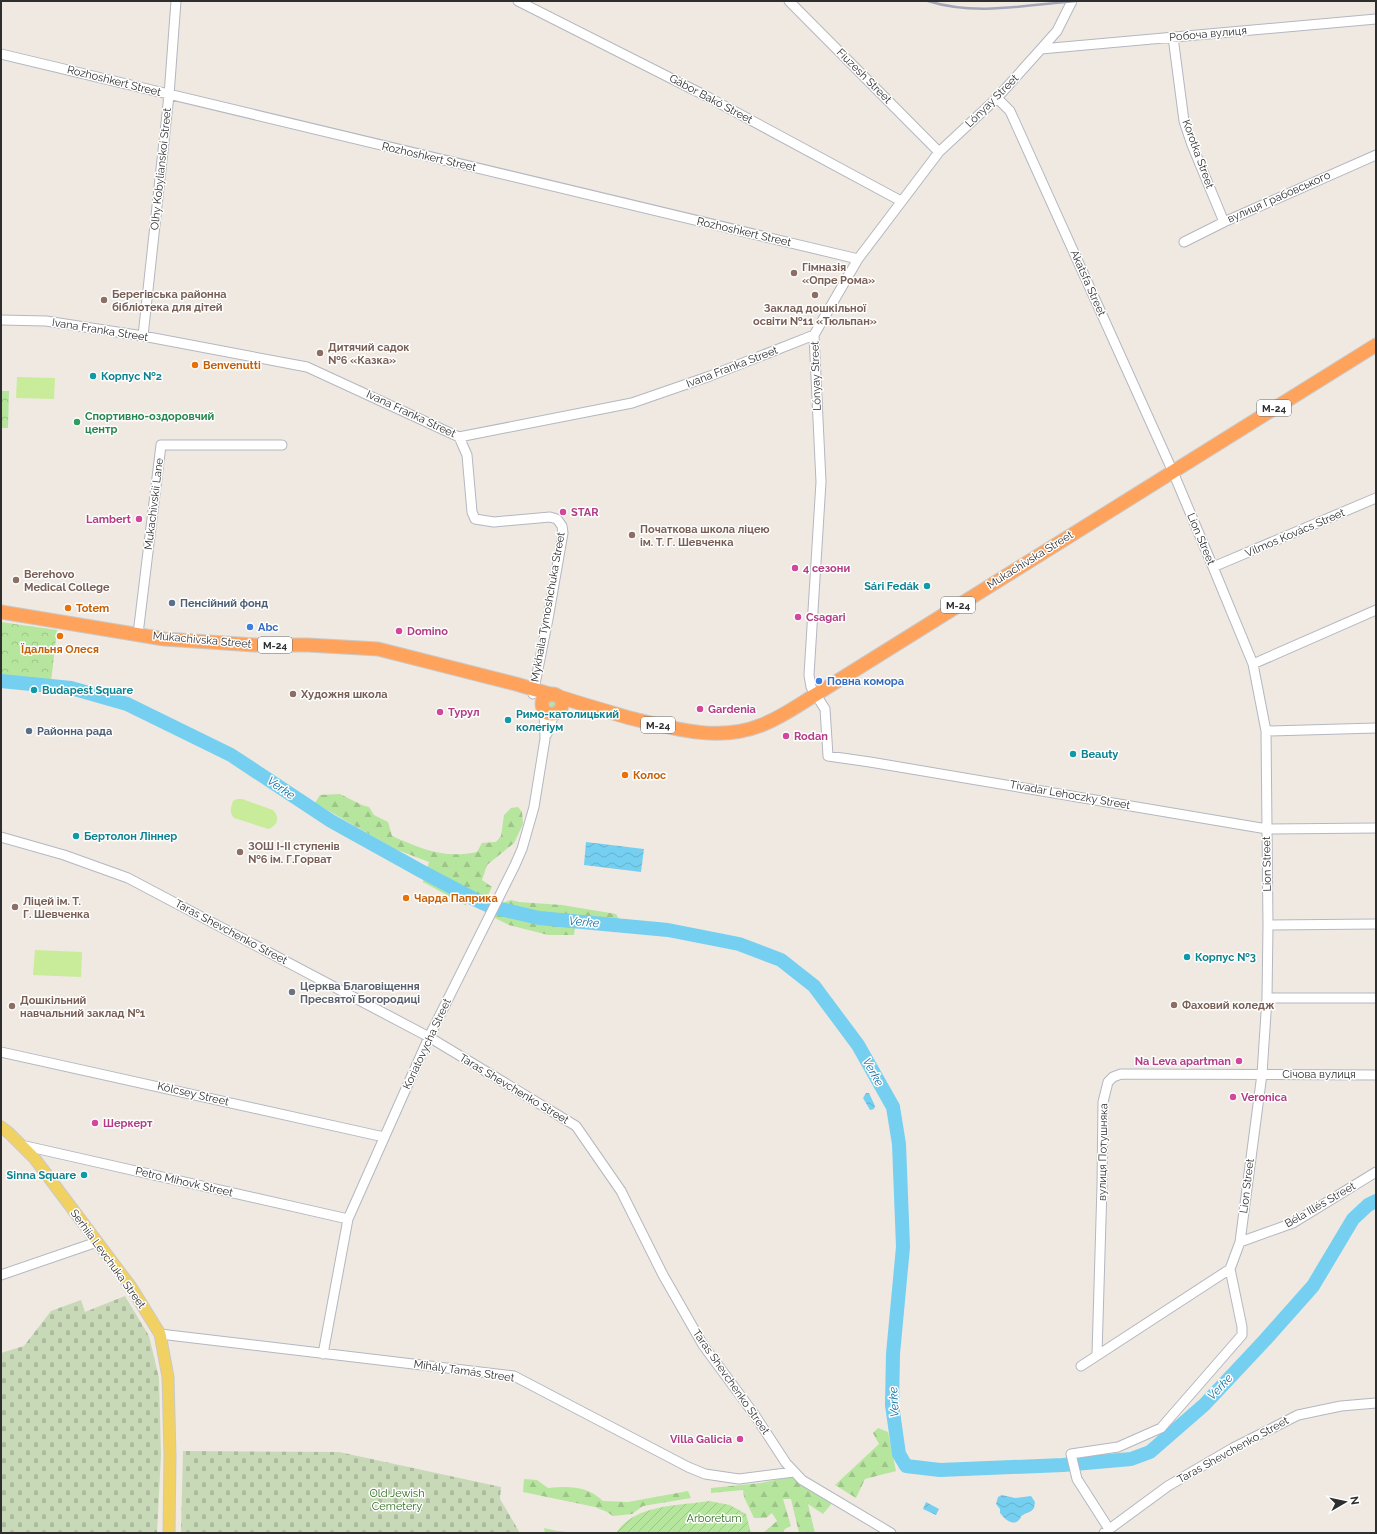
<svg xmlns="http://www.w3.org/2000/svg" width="1377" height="1534" viewBox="0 0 1377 1534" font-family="Raleway,sans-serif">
  <defs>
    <pattern id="grass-dots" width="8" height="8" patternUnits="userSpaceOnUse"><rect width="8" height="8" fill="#b6e59e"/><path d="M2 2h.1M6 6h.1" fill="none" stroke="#9dc588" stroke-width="1.8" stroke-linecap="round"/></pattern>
    <pattern id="forest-firs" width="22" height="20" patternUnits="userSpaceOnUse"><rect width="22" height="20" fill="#b6e59e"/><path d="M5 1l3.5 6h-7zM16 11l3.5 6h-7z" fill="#9dc588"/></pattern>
    <pattern id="cemetery-stones" width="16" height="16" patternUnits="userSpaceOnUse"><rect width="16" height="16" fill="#c8d9b8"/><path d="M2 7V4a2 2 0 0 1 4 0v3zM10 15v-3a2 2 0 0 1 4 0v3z" fill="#acbb9e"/></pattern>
    <pattern id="park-crowns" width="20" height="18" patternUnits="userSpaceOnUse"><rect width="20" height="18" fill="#b6e59e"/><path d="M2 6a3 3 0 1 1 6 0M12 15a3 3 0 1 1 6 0" fill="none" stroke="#9dc588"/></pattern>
    <pattern id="garden-furrows" width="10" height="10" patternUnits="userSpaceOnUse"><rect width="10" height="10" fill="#b6e59e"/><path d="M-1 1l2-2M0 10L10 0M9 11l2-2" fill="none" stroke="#9dc588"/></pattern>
    <pattern id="water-waves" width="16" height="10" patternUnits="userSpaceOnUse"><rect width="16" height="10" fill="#75cff0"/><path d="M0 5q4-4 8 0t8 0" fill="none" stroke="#66b2ce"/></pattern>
  </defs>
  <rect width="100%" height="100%" fill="#efe9e1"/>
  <path fill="url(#grass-dots)" d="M547 705a5 5 0 1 1 10 0a5 5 0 1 1-10 0Z"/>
  <path fill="url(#forest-firs)" d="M340 794 362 805 369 807 374 815 388 822 392 836C422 849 444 859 477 852L482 843 496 842 501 836 504 815 511 808 518 807 522 812 523 824 514 843 487 865 482 880 492 887 487 897 476 896 465 905 423 882 429 862 395 849 315 803 320 795Z
    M511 900 519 902 562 905 616 914 619 919H576L574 935H548L509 925 493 917 500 904Z
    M878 1428 888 1432 896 1471 865 1479 856 1498 835 1485 879 1444 873 1433Z
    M789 1477 795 1479 832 1503 823 1514 808 1504 815 1533H799L791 1499H783L791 1526 785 1529 783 1533H763L777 1521 772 1513 766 1518H754L744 1497 743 1490 711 1493V1488L761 1483Z
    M524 1479 537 1480 548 1488C570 1486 587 1486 603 1501L628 1502 688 1491 691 1498 643 1506 632 1514 613 1516 607 1512 595 1507 523 1492Z
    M544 1528 557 1531 578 1533H545Z"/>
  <path fill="url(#cemetery-stones)" d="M125 1296 149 1336 159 1378 161 1455 157 1533H1V1353L24 1346 51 1311 81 1300 85 1312Z
    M183 1451 339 1452 501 1487 500 1499 520 1533H181Z"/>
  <path fill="url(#park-crowns)" d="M1 391H9L8 428H1Z
    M1 622 57 630 51 682 1 678Z"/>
  <path fill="url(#garden-furrows)" d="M709 1501 730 1505 746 1514 751 1533H616C635 1504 678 1506 709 1501Z"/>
  <path fill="#c9ec9a" d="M17 377 55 378 54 399 16 398Z
    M237 799H242L273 810C280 817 278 826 268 829L234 818C229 812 231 808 233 801Z
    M35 950 82 952 81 977 33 975Z"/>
  <path fill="url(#water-waves)" d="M586 842 644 849 641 872 584 865Z
    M866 1093H869L875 1106 874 1109 870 1110 863 1098Z
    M1002 1495 1015 1498 1031 1496 1035 1502 1034 1508C1031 1513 1027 1512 1023 1515 1018 1518 1023 1516 1019 1520 1012 1527 1004 1518 1000 1513V1509L996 1504 998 1497Z
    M926 1502 939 1509 936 1515 923 1509Z"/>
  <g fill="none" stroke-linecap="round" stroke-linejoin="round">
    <path stroke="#75cff0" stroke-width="14" d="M1 681 71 688 127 704 231 755 331 821 421 871 474 899 492 907 539 918 668 930 739 944 781 960 814 986 858 1045 893 1107 899 1144 903 1247 893 1354 892 1405 899 1454 906 1466 940 1470 1063 1465 1131 1459 1150 1452 1204 1405 1265 1340 1313 1286 1353 1219 1368 1205 1376 1201"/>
    <g stroke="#b4b7c1" stroke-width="11">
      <path id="minor" d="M518 1 706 96 901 201
        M789 1 939 152
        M1072 1 1057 31 1041 49 997 98 939 152 858 259 814 335 821 482 809 675 811 687 825 709 828 756 870 762 1267 829 1376 828
        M1173 37 1184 121 1192 145 1224 222
        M1041 49 1376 19
        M1 54 858 259
        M997 98 1010 111 1173 472 1213 567 1253 664 1266 731 1268 925 1267 998 1262 1074 1240 1242 1230 1269
        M1184 242 1224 222 1376 155
        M1 320 46 321 143 336 307 367 459 437 632 403 710 376 814 335
        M143 336 169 95 176 1
        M459 437 467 455 472 512 475 519 494 522 550 517 557 519 562 526 563 533 548 619 533 694
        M1213 567 1376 498
        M138 634 161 445H282
        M1253 664 1376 610
        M1266 731 1376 728
        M547 734 554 714
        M1 837 64 855 128 878 429 1037 576 1126 621 1191 663 1275 703 1345 754 1414 786 1463 802 1480 891 1533
        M1268 925 1376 924
        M1267 998H1376
        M1 1052 384 1137
        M21 1145 348 1219
        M1240 1242 1293 1223 1376 1172
        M1 1275 97 1242
        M160 1334 514 1376 688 1467 705 1474 739 1479 794 1472
        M323 1354 348 1219 429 1037 515 865 522 849 534 807 545 739 544 711
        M1097 1354 1102 1186 1103 1102 1108 1082 1113 1077 1121 1074 1376 1075
        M1081 1366 1230 1269 1242 1327V1335L1161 1428 1118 1447 1071 1454 1077 1479 1109 1529
        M1104 1533 1168 1486 1233 1448 1298 1415 1341 1406 1376 1403"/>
    </g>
    <g stroke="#c9c9c9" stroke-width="13">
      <path id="major" d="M1 1127 9 1133 35 1159 131 1287 160 1334 168 1377 170 1456 169 1533"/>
    </g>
    <g stroke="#c9c9c9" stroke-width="15">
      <path id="highway" d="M1 612 164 639 254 645H308L378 649 516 684 553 695
        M542 704a10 10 0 1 1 20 0a10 10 0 1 1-20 0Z
        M557 696C581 704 606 711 630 718 671 728 718 742 759 726 779 719 797 706 815 695L1376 345"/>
    </g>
    <use href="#minor" stroke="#fff" stroke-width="9"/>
    <use href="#major" stroke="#f2d163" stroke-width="11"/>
    <use href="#highway" stroke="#ffa35c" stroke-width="13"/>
    <path stroke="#a3a6b8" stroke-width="2.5" d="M928 1C975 16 1027 5 1076 1"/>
  </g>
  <g fill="#8d6e63" stroke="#fff" stroke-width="1.5">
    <circle cx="794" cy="273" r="4"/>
    <circle cx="815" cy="295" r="4"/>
    <circle cx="104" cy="300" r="4"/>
    <circle cx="320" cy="353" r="4"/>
    <circle cx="632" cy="535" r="4"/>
    <circle cx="16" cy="580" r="4"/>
    <circle cx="293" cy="694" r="4"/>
    <circle cx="240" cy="852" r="4"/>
    <circle cx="15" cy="907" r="4"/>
    <circle cx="1174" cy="1005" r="4"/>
    <circle cx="12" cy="1006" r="4"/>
  </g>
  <g fill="#e8710a" stroke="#fff" stroke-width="1.5">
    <circle cx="195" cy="365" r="4"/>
    <circle cx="68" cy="608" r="4"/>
    <circle cx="60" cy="636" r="4"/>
    <circle cx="625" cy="775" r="4"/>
    <circle cx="406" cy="898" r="4"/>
  </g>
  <g fill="#0f9aa8" stroke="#fff" stroke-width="1.5">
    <circle cx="93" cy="376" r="4"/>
    <circle cx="927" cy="586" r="4"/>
    <circle cx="34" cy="690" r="4"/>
    <circle cx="508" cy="720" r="4"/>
    <circle cx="1073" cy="754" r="4"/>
    <circle cx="76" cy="836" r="4"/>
    <circle cx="1187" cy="957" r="4"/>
    <circle cx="84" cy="1175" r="4"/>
  </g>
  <circle fill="#2e9e5b" stroke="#fff" stroke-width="1.5" cx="77" cy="422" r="4"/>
  <g fill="#d1479c" stroke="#fff" stroke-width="1.5">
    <circle cx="563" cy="512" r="4"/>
    <circle cx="139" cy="519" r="4"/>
    <circle cx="795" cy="568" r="4"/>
    <circle cx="798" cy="617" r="4"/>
    <circle cx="399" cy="631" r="4"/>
    <circle cx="700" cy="709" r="4"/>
    <circle cx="440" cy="712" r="4"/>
    <circle cx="786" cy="736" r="4"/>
    <circle cx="1239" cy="1061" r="4"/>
    <circle cx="1233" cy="1097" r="4"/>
    <circle cx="95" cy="1123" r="4"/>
    <circle cx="740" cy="1439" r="4"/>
  </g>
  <g fill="#5c6f8a" stroke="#fff" stroke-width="1.5">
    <circle cx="172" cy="603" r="4"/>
    <circle cx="29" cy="731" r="4"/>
  </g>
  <g fill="#3f7fe0" stroke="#fff" stroke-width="1.5">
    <circle cx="250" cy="627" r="4"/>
    <circle cx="819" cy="681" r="4"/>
  </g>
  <circle fill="#6b7280" stroke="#fff" stroke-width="1.5" cx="292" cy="992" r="4"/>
  <g text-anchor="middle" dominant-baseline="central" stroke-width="3" stroke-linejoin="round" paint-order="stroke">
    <g fill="#fff" stroke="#6d6d6d" stroke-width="1">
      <rect x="1257" y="400" width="34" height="16" rx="3"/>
      <rect x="941" y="597" width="34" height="16" rx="3"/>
      <rect x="258" y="637" width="34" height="16" rx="3"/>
      <rect x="641" y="717" width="34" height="16" rx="3"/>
    </g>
    <g font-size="10" font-weight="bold" fill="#2e2e2e">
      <text x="1274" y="408">М-24</text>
      <text x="958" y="605">М-24</text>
      <text x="275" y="645">М-24</text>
      <text x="658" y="725">М-24</text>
    </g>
    <g font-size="11" fill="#2e2e2e" stroke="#fff">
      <text transform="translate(1208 34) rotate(-5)">Робоча вулиця</text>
      <text transform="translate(864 76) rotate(45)">Fiuzesh Street</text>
      <text transform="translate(114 81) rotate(14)">Rozhoshkert Street</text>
      <text transform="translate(711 99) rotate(28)">Gábor Bakó Street</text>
      <text transform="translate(992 101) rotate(-45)">Lónyay Street</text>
      <text transform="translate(1198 154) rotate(70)">Korotka Street</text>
      <text transform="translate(429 157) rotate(13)">Rozhoshkert Street</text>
      <text transform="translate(161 169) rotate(-84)">Olhy Kobylianskoi Street</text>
      <text transform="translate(1279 197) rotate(-24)">вулиця Грабовського</text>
      <text transform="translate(744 232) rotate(13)">Rozhoshkert Street</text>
      <text transform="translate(1088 283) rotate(66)">Akatsfa Street</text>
      <text transform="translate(100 330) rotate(9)">Ivana Franka Street</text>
      <text transform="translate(732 367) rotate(-21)">Ivana Franka Street</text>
      <text transform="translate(816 376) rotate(-92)">Lónyay Street</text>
      <text transform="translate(411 414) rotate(25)">Ivana Franka Street</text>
      <text transform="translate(154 504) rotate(-83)">Mukachivskii Lane</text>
      <text transform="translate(1295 533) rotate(-23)">Vilmos Kovács Street</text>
      <text transform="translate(1201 539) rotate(67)">Lion Street</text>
      <text transform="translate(1030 560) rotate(-32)">Mukachivska Street</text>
      <text transform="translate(548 607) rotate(-80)">Mykhaila Tymoshchuka Street</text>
      <text transform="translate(202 640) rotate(5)">Mukachivska Street</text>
      <text transform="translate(1070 795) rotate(10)">Tivadar Lehoczky Street</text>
      <text transform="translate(1267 864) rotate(-91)">Lion Street</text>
      <text transform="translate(231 932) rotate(28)">Taras Shevchenko Street</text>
      <text transform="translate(427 1044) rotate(-65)">Koriatovycha Street</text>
      <text x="1319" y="1074">Січова вулиця</text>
      <text transform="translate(514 1089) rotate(31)">Taras Shevchenko Street</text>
      <text transform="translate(193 1094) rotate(13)">Kölcsey Street</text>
      <text transform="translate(1103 1152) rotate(-89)">вулиця Потушняка</text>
      <text transform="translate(184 1182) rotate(13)">Petro Mihovk Street</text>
      <text transform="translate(1247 1186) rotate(-83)">Lion Street</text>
      <text transform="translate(1320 1205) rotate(-30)">Béla Illés Street</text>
      <text transform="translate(108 1259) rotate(54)">Serhiia Levchuka Street</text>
      <text transform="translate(464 1371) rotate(8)">Mihály Tamás Street</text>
      <text transform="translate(731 1382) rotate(55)">Taras Shevchenko Street</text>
      <text transform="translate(1233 1450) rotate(-29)">Taras Shevchenko Street</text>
    </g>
    <g font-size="11" font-weight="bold" fill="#785e54" stroke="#fff" text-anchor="start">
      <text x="802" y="267">Гімназія<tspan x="802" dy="13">«Опре Рома»</tspan></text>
      <text x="112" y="294">Берегівська районна<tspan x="112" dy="13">бібліотека для дітей</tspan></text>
      <text x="815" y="308" text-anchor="middle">Заклад дошкільної<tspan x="815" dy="13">освіти №11 «Тюльпан»</tspan></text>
      <text x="328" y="347">Дитячий садок<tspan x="328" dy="13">№6 «Казка»</tspan></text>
      <text x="640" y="529">Початкова школа ліцею<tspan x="640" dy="13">ім. Т. Г. Шевченка</tspan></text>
      <text x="24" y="574">Berehovo<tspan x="24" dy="13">Medical College</tspan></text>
      <text x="301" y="694">Художня школа</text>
      <text x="248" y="846">ЗОШ І-ІІ ступенів<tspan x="248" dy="13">№6 ім. Г.Горват</tspan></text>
      <text x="23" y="901">Ліцей ім. Т.<tspan x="23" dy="13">Г. Шевченка</tspan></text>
      <text x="20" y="1000">Дошкільний<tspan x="20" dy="13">навчальний заклад №1</tspan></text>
      <text x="1182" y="1005">Фаховий коледж</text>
    </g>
    <g font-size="11" font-weight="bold" fill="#c56008" stroke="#fff" text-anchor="start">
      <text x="203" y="365">Benvenutti</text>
      <text x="76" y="608">Totem</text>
      <text x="60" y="649" text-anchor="middle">Їдальня Олеся</text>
      <text x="633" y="775">Колос</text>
      <text x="414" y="898">Чарда Паприка</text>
    </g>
    <g font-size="11" font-weight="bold" fill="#0d838f" stroke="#fff" text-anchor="start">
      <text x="101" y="376">Корпус №2</text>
      <text x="919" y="586" text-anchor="end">Sári Fedák</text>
      <text x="42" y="690">Budapest Square</text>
      <text x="516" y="714">Римо-католицький<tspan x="516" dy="13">колегіум</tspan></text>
      <text x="1081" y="754">Beauty</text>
      <text x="84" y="836">Бертолон Ліннер</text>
      <text x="1195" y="957">Корпус №3</text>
      <text x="76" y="1175" text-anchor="end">Sinna Square</text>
    </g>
    <g font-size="11" font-weight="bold" fill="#27864d" stroke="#fff" text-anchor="start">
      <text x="85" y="416">Спортивно-оздоровчий<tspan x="85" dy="13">центр</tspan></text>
    </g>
    <g font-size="11" font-weight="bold" fill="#b23c85" stroke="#fff" text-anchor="start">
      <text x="571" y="512">STAR</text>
      <text x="131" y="519" text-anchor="end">Lambert</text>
      <text x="803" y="568">4 сезони</text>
      <text x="806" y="617">Csagari</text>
      <text x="407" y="631">Domino</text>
      <text x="708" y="709">Gardenia</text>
      <text x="448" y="712">Турул</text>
      <text x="794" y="736">Rodan</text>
      <text x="1231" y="1061" text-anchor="end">Na Leva apartman</text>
      <text x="1241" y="1097">Veronica</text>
      <text x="103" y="1123">Шеркерт</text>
      <text x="732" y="1439" text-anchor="end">Villa Galicia</text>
    </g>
    <g font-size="11" font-weight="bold" fill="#4e5e75" stroke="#fff" text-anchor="start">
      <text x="180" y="603">Пенсійний фонд</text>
      <text x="37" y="731">Районна рада</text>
    </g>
    <g font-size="11" font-weight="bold" fill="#366cbe" stroke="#fff" text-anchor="start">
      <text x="258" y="627">Abc</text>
      <text x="827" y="681">Повна комора</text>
    </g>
    <g font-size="11" font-weight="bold" fill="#5b616d" stroke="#fff" text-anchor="start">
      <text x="300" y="986">Церква Благовіщення<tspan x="300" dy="13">Пресвятої Богородиці</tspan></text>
    </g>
    <g font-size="11" fill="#2c6e1b" stroke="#fff">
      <text x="397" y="1493">Old Jewish<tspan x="397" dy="13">Cemetery</tspan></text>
      <text x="714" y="1518">Arboretum</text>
    </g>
    <g font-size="12" font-style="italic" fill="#0d6fa3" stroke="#fff">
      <text transform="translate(281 788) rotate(34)">Verke</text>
      <text transform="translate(584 922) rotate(5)">Verke</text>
      <text transform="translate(873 1072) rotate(61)">Verke</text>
      <text transform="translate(1220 1387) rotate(-47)">Verke</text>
      <text transform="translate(894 1402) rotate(-93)">Verke</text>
    </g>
  </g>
  <rect width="1377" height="1534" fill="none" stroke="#2e2e2e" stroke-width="4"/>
  <g transform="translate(1345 1502) rotate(81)" stroke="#ffffff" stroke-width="3" paint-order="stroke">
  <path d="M0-3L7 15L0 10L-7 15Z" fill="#2e2e2e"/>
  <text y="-6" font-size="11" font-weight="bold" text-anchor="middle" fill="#2e2e2e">N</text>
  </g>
</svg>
